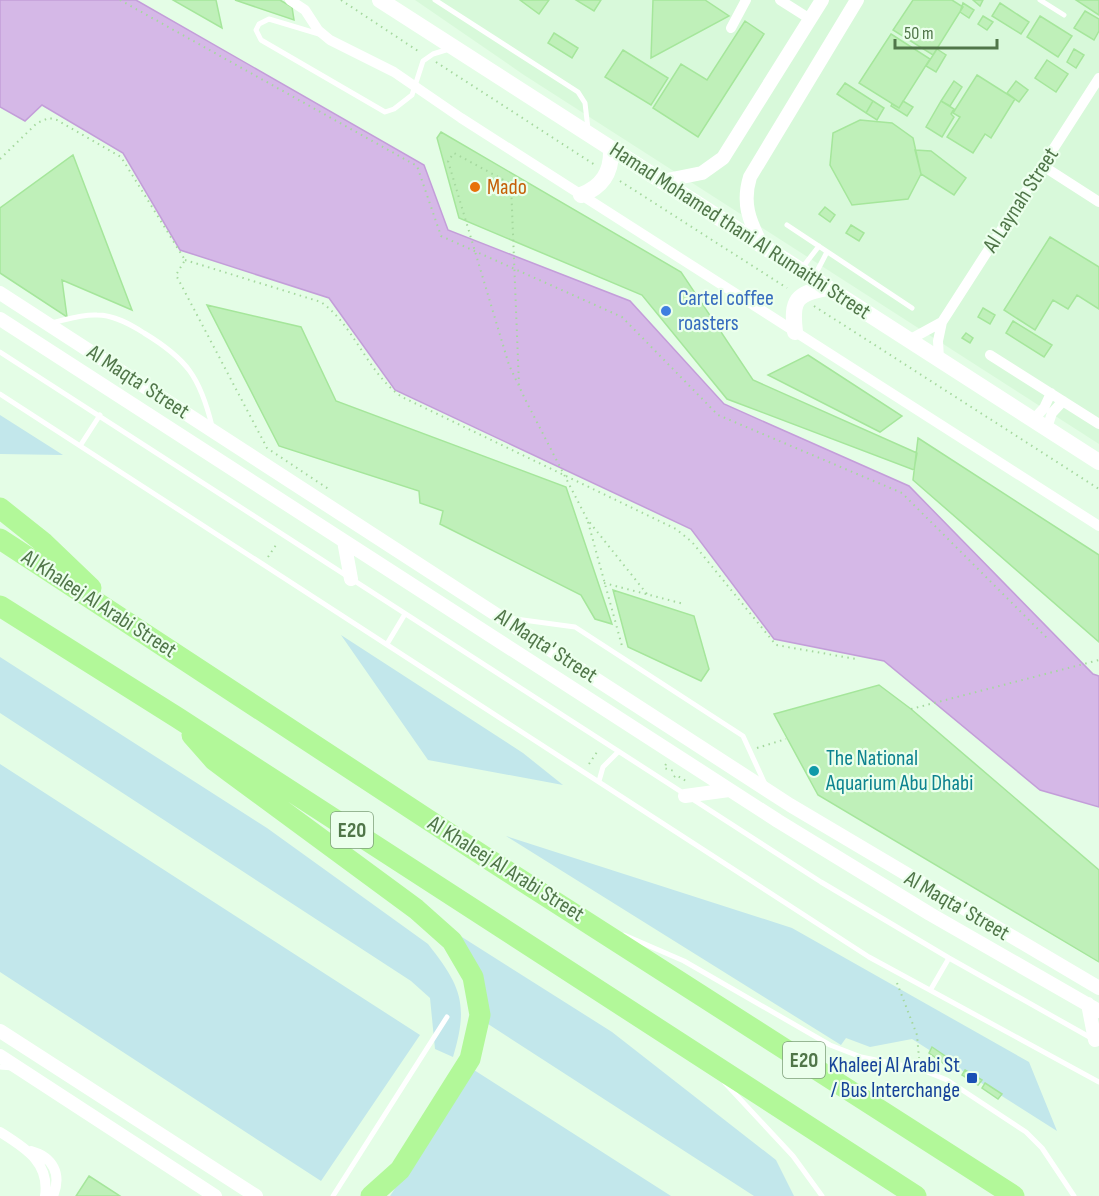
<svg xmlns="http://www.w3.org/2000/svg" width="1099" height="1196" viewBox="0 0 1099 1196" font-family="'Sofia Sans Condensed',sans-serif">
  <rect width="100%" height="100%" fill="#e4fde6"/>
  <path fill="#d8f9da" d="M415 0H1099V444L524 75Z"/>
  <path fill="#c2e7eb" d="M0 415 63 455 0 454Z
    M341 635 523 753 563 785 428 760Z
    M0 657 267 828 428 944C461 986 469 1004 453 1057L435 1049 430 998 411 981 0 713Z
    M0 764 420 1035 321 1181 0 972Z
    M506 836 792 928 1029 1062 1057 1131 912 1039 870 1047 846 1038 841 1045Z
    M443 925 612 1032 776 1160 794 1196H754L485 1022Z
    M474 1070 671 1196H390Z"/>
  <path fill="#d5b8e7" stroke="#c39ed9" stroke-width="1.5" d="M0 0H136L424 165 448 230 630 301 724 404 909 486 1093 674 1099 676V807L1040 790 884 661 774 639 691 529 395 390 329 298 180 250 123 153 42 105 25 121 0 107Z"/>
  <path fill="#bff0b9" stroke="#a5e69b" stroke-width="1.5" d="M173 0H216L222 28Z
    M235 0H280L292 7 294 20Z
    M520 0H549L539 14Z
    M576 0H601L594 11Z
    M653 0H705L729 16 651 58Z
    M913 0H952L963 7 933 55 893 30Z
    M973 0H983L980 6Z
    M1076 0H1099V15Z
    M963 3 974 10 969 18 960 12Z
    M1000 3 1029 22 1021 34 992 16Z
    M1085 11 1099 19V31L1094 40 1074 28Z
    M983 16 993 22 987 30 978 24Z
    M1040 16 1072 36 1058 57 1027 37Z
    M745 21 764 34 698 137 653 108 681 64 707 80Z
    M554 33 578 48 572 58 548 43Z
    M891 34 930 59 899 108 859 83Z
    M937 49 946 55 936 72 926 66Z
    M1074 49 1084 55 1076 68 1067 62Z
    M623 50 668 78 651 105 605 77Z
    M1047 60 1068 74 1056 92 1035 78Z
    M977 75 1015 99 991 138 985 134 973 153 947 137 960 117 953 113Z
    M954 81 962 87 950 106 941 101Z
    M1016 81 1028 90 1019 102 1007 93Z
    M845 83 873 101 866 113 837 94Z
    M873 101 884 108 877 120 866 113Z
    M903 101 913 107 907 116 891 106 892 104 899 108Z
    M941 101 954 109 951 114 954 117 942 137 926 127Z
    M860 120 892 123 913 138 921 174 908 199 852 205 830 165 833 133Z
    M441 132 681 272 753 380 917 453 914 470 727 399 642 295 459 218 437 138Z
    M915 150 931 151 966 178 954 195 921 174Z
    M73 155 132 310 62 280 67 317 0 273V208Z
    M825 207 835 215 830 222 819 214Z
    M851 225 864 233 859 241 846 233Z
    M1050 237 1099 267V309L1077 295 1068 309 1053 300 1035 330 1004 310Z
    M207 305 301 327 336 401 566 487 612 624 595 619 581 595 440 524 443 511 420 503 419 491 279 446Z
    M983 308 995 315 990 324 978 317Z
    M1013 321 1052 345 1044 357 1006 333Z
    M966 333 973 338 970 343 962 338Z
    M808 355 902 416 880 432 768 375Z
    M918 438 1099 555V642L913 480Z
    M613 590 694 616 709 669 701 681 628 647Z
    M879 685 911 709 1099 870V962L818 795 774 714Z
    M932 1047 954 1062 950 1068 929 1053Z
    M965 1070 982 1080 978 1085 962 1075Z
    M985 1083 1002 1094 998 1099 982 1088Z
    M89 1176 120 1196H76Z"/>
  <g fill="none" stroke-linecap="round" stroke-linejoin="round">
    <path stroke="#a5d89e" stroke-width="2" stroke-dasharray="1.5 4.5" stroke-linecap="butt" d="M120 0 417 166 441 236 622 317 718 415 902 493 1049 640
      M341 0 421 53
      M436 62 595 165
      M0 159 37 123 49 118 57 120 121 157 185 260 176 275 267 448 330 490
      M620 181 787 288
      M185 260 321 302C355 326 367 373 402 397L676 529 692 542 776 645 856 659
      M814 306 1099 489
      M519 385 511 184 454 153 448 161 509 365 526 401 587 519 647 594
      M588 522 622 646
      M268 557 278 542
      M604 583 684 604
      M911 709 1099 660
      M757 748 786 739
      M589 764 599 749
      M666 764 664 768 674 771
      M674 777 676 775 686 781
      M897 983 917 1035 919 1058"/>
    <path stroke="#fff" stroke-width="5" d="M435 0 578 92 585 103 588 129
      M1040 0 1064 15
      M319 34 269 19 259 24 256 30 261 40 385 112 394 109 412 95 423 61 433 54 449 49
      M787 225 912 308
      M802 268 819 246
      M814 277 827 252
      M51 323C65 320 82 314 97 315 114 315 130 324 144 333 187 359 200 377 212 426
      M0 352 821 882 949 958 1093 1039
      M0 394 869 957 1099 1082
      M80 446 100 415
      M508 618 575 627 743 736 765 784
      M387 644 405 614
      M599 781 603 767 618 752
      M624 935 684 961 830 1045 861 1057 920 1069 947 1080 1026 1132 1042 1148 1074 1196
      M931 989 949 958
      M0 1067 13 1068
      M725 1083 793 1156 822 1196
      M333 1196 447 1017"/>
    <path stroke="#fff" stroke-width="10" d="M290 0 305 10 318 30 330 40 394 72 461 118 1099 526
      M780 0 810 19
      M731 28 746 0
      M1043 166 1099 202
      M909 340 942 322
      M990 355 1099 424
      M939 359 938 341 942 322 1099 78
      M1033 420 1044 408 1051 393
      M1047 428 1052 413 1063 401
      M0 1132C25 1148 50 1162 45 1196
      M31 1151C53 1157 62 1174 53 1196"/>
    <path stroke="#fff" stroke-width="14" d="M662 181 702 173 723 158 822 0
      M761 244C749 220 742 203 750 177L857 0
      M0 293 790 805 1099 988
      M0 319 778 821 930 914 1099 1011
      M344 541 351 579
      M685 796 729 790
      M1088 1004 1095 1040
      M0 1031 256 1196
      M0 1056 215 1196"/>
    <path stroke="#fff" stroke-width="16" d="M380 0 1099 462
      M581 195C602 187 612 172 611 149
      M795 332C791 300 796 293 828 288"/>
    <path stroke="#b2f899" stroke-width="21" d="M0 508 44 543 91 588
      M0 539 485 857 1014 1196
      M0 606 178 718 916 1196
      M192 735 214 760 230 772 416 909 452 941 473 977 480 1015 470 1059 400 1170 371 1196"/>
  </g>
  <circle fill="#e8710a" stroke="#ebffec" stroke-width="2" cx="475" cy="187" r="6"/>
  <circle fill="#3f7fe0" stroke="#ebffec" stroke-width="2" cx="666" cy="311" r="6"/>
  <circle fill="#0f9aa8" stroke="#ebffec" stroke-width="2" cx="814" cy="771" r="6"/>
  <rect fill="#1a4fb4" stroke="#ebffec" stroke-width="2" x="966" y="1072" width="12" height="12" rx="3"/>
  <g text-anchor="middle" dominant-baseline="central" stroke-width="4.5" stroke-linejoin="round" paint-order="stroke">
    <g fill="#ebffec" stroke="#7e9f7a" stroke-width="1.5">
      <rect x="331" y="812" width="42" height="36" rx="4.5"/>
      <rect x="783" y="1042" width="42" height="36" rx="4.5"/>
    </g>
    <g font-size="21" font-weight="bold" fill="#507649">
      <text x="352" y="830">E20</text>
      <text x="804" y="1060">E20</text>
    </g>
    <g font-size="22" fill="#c56008" stroke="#ebffec" text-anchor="start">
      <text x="487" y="187">Mado</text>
    </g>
    <g font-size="22" fill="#507649" stroke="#ebffec">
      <text transform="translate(1021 200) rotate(-57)">Al Laynah Street</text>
      <text transform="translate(740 231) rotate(33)">Hamad Mohamed thani Al Rumaithi Street</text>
      <text transform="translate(138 382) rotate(33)">Al Maqta' Street</text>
      <text transform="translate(99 604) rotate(33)">Al Khaleej Al Arabi Street</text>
      <text transform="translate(546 646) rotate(33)">Al Maqta' Street</text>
      <text transform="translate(506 869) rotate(32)">Al Khaleej Al Arabi Street</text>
      <text transform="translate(957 906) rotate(30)">Al Maqta' Street</text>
    </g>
    <g font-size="22" fill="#366cbe" stroke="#ebffec" text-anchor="start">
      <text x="678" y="298">Cartel coffee<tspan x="678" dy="25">roasters</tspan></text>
    </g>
    <g font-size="22" fill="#0d838f" stroke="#ebffec" text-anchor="start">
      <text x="826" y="758">The National<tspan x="826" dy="25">Aquarium Abu Dhabi</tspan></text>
    </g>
    <g font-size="22" fill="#164399" stroke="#ebffec" text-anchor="end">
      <text x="960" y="1065">Khaleej Al Arabi St<tspan x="960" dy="25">/ Bus Interchange</tspan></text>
    </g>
  </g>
  <path d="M895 39v9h102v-9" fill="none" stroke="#507649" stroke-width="3"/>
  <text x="904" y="39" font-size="18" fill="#507649" stroke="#ebffec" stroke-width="4.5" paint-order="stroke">50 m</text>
</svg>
